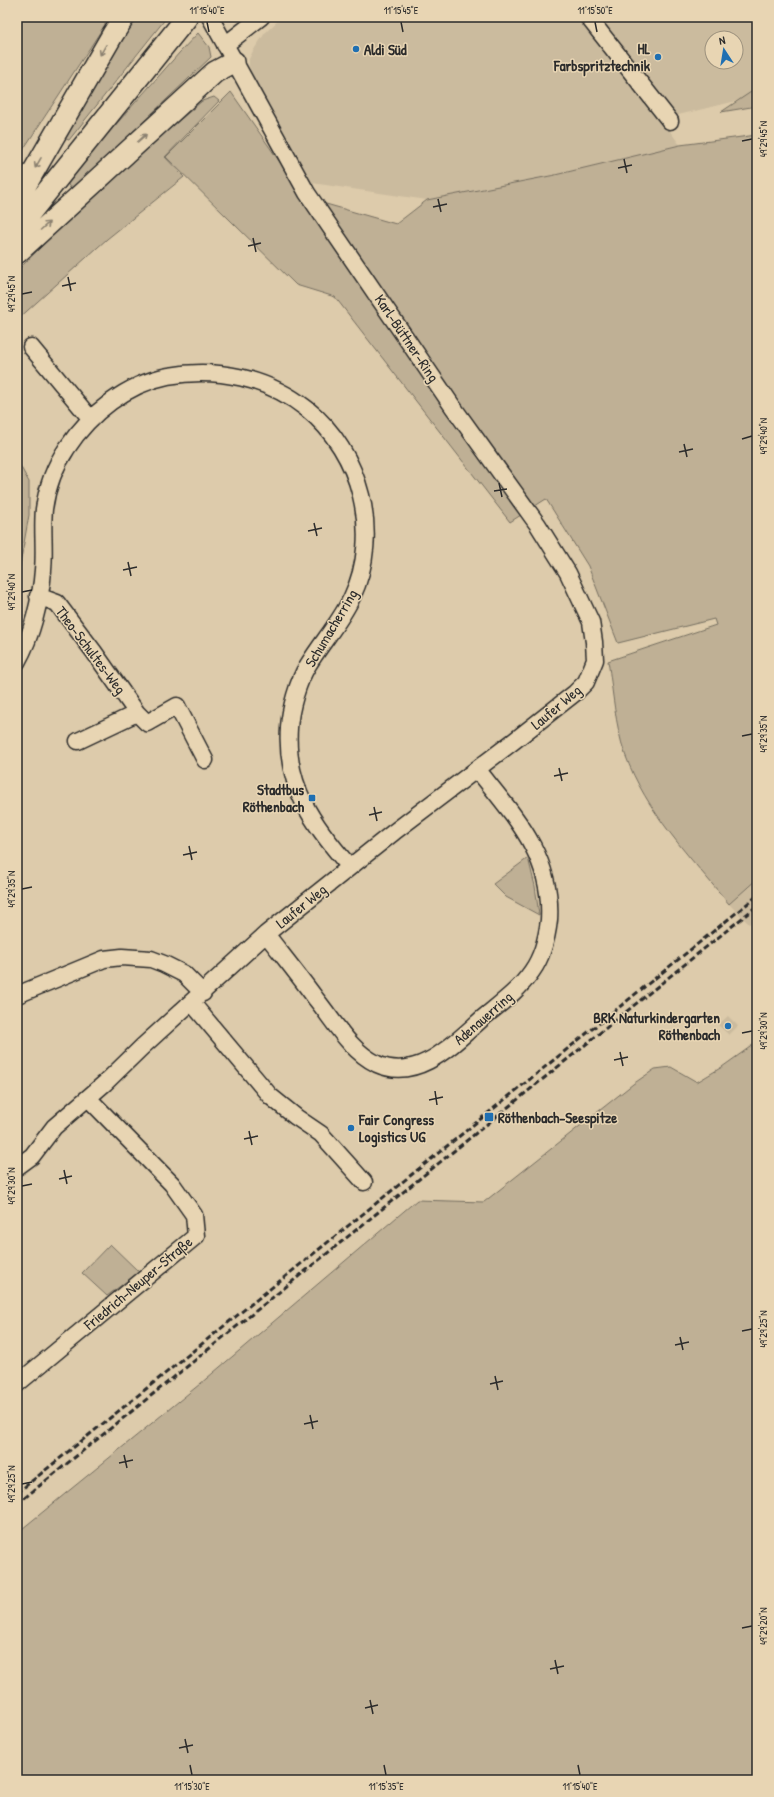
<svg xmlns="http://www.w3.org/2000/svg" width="774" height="1797" viewBox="0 0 774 1797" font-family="'Patrick Hand',sans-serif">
  <rect width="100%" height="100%" fill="#ddcbab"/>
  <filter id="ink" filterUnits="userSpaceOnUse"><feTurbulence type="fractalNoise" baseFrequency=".025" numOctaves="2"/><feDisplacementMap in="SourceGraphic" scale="8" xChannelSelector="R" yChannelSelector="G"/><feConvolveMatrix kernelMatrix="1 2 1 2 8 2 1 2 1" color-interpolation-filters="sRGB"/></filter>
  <g filter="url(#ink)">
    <path fill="#cbbb9e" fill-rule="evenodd" d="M282 17H583L602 38 680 145 555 175 427 200 312 183 251 72 249 66V59L253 51 265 33Z
      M596 17H757V96L674 116ZM712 38H736V62H712Z
      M757 879V919L749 924 729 904Z
      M728 1016 738 1026 729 1035 718 1025Z"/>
    <path fill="#bfb095" stroke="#756e60" d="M17 17H110L17 159Z
      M135 17H167L69 140 62 138Z
      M198 33 209 47 211 57 77 185 70 188 66 181 180 52Z
      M757 88V106L721 112Z
      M231 92 305 198 396 224 427 200 555 175 680 145 757 135V879L729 904C690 857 646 812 625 754 615 725 613 691 608 661L716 625 714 619 618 643 588 566 546 499 510 522 335 297 296 285 166 157Z
      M214 97 219 101 165 157 184 177 107 239 17 320V271L99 189 202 101Z
      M17 460 29 482V515L17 582Z
      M528 858 535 886 539 915 506 897 493 884Z
      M757 1042V1780H17V1533L200 1384 417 1200 484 1202 633 1084 655 1069 671 1067 697 1082 722 1067Z
      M110 1244 139 1272 107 1296 82 1273Z"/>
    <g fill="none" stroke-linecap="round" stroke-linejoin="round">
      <g stroke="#2b2b2b" stroke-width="19">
        <path id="minor" d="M588 17 670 121
          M225 45 261 17
          M31 347 90 418
          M38 596 57 603 94 652 137 713 78 741
          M17 662C32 636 41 599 43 570 45 549 42 529 44 509 47 487 55 466 67 448 90 413 127 384 168 376 217 367 268 378 307 409 361 452 382 534 352 597 341 621 322 642 308 665 298 681 290 709 289 728 285 786 313 825 350 867
          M137 713 147 723 177 706 205 760
          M266 934C283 956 300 977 316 999 334 1021 350 1051 377 1064 419 1083 456 1041 484 1017 501 1003 519 990 532 971 542 957 547 937 549 920 553 856 514 816 477 769
          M17 995 104 959 122 957 151 959 164 964 184 974 203 993
          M192 1003 270 1096 296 1117 321 1134 364 1182
          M17 1167 32 1156 54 1127 105 1083 142 1047 266 934 394 832 514 741 575 693 586 682 595 660 594 642 591 622 568 573 538 525 453 407 307 193 210 17
          M17 1384 196 1236 194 1215 172 1184 88 1098"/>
      </g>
      <g stroke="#2b2b2b" stroke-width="24">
        <path id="major" d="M17 200 113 34 124 17
          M17 229 187 17
          M17 253 215 72 234 62"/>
      </g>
      <use href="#minor" stroke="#e8d5b3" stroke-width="16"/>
      <use href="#major" stroke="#e8d5b3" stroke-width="21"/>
      <path stroke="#2b2b2b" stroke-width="3" stroke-dasharray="6 3" stroke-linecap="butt" d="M17 1493 757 896
        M17 1504 757 906"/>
    </g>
    <defs><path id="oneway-shaft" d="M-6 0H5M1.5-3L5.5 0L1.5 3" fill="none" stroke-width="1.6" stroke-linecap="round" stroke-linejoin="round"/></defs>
    <g stroke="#8a806f">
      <use href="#oneway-shaft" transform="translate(103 50) rotate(120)"/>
      <use href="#oneway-shaft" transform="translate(142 138) rotate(-42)"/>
      <use href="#oneway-shaft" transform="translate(38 163) rotate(120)"/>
      <use href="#oneway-shaft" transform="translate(45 226) rotate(-42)"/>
    </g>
  </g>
  <path fill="none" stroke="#2b2b2b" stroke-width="1.5" d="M207 22 209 32M401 22 403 32M595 22 597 32M742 141 752 139M624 159 627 173M618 168 632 165M438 199 441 212M433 207 447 204M253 238 256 252M248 246 261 243M68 277 71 291M62 286 76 283M22 294 32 292M742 439 752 436M684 444 687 457M679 452 693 449M499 483 502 497M494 491 507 489M314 523 317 536M308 531 322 528M128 562 131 576M123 570 137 567M22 592 32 590M742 736 752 734M559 768 562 781M554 776 568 773M374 807 377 821M369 815 382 812M189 846 192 860M183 855 197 852M22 889 32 887M742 1033 752 1031M620 1052 623 1066M614 1060 628 1057M435 1091 437 1105M429 1100 443 1097M249 1131 252 1145M244 1139 258 1136M64 1170 67 1184M59 1179 72 1176M22 1186 32 1184M742 1331 752 1329M680 1337 683 1350M675 1345 689 1342M495 1376 498 1390M490 1384 503 1381M310 1415 313 1429M304 1424 318 1421M124 1455 127 1468M119 1463 133 1460M22 1484 32 1482M742 1628 752 1626M555 1660 558 1674M550 1669 564 1666M370 1700 373 1714M365 1708 378 1705M185 1739 188 1753M179 1748 193 1745M190 1765 192 1775M384 1765 386 1775M578 1765 580 1775"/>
  <g fill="#1f6fb2" stroke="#e8d5b3" stroke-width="1.5">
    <circle cx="356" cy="49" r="4"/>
    <circle cx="658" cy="57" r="4"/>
    <rect x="308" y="794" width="8" height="8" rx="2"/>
    <circle cx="728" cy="1026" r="4"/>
    <rect x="484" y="1112" width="10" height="10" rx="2"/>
    <circle cx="351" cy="1128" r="4"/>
  </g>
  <g text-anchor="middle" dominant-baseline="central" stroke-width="3" stroke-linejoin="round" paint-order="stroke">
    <g font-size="15" font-weight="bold" fill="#2b2b2b" stroke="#e8d5b3" text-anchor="end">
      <text x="650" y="48">HL<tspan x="650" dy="17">Farbspritztechnik</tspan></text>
      <text x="364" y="49" text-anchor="start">Aldi Süd</text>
      <text x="304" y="789">Stadtbus<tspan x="304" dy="17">Röthenbach</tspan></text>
      <text x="720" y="1017">BRK Naturkindergarten<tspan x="720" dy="17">Röthenbach</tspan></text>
      <text x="498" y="1117" text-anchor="start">Röthenbach-Seespitze</text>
      <text x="359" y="1119" text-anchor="start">Fair Congress<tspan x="359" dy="17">Logistics UG</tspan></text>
    </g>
    <g font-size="15" fill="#2b2b2b" stroke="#e8d5b3">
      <text transform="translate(407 338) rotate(56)">Karl-Büttner-Ring</text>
      <text transform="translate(331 628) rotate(-59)">Schumacherring</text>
      <text transform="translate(91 650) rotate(53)">Theo-Schultes-Weg</text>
      <text transform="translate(556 707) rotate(-40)">Laufer Weg</text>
      <text transform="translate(301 906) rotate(-39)">Laufer Weg</text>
      <text transform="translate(483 1018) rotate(-41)">Adenauerring</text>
      <text transform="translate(138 1283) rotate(-40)">Friedrich-Neuper-Straße</text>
    </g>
  </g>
  <rect width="774" height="1797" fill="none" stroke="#e8d5b3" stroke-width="44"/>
  <g transform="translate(724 50) rotate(348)"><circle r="19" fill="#e8d5b3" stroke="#9c917d"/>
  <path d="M0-3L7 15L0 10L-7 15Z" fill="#1f6fb2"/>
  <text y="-6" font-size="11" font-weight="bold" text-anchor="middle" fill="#2b2b2b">N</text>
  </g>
  <rect x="22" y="22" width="730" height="1753" fill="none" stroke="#2b2b2b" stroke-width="1.5"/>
  <g font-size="10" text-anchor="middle" fill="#2b2b2b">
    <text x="207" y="14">11°15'40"E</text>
    <text x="401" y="14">11°15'45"E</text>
    <text x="595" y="14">11°15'50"E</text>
    <text transform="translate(763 139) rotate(-90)" y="4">49°29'45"N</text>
    <text transform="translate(11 294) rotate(-90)" y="4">49°29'45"N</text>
    <text transform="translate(763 436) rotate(-90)" y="4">49°29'40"N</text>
    <text transform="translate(11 592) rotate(-90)" y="4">49°29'40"N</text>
    <text transform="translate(763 734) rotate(-90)" y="4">49°29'35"N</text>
    <text transform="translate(11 889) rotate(-90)" y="4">49°29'35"N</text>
    <text transform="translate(763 1031) rotate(-90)" y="4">49°29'30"N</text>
    <text transform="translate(11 1186) rotate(-90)" y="4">49°29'30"N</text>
    <text transform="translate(763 1329) rotate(-90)" y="4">49°29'25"N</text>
    <text transform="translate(11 1484) rotate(-90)" y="4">49°29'25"N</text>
    <text transform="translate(763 1626) rotate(-90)" y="4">49°29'20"N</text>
    <text x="192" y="1790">11°15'30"E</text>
    <text x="386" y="1790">11°15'35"E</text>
    <text x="580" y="1790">11°15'40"E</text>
  </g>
</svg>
